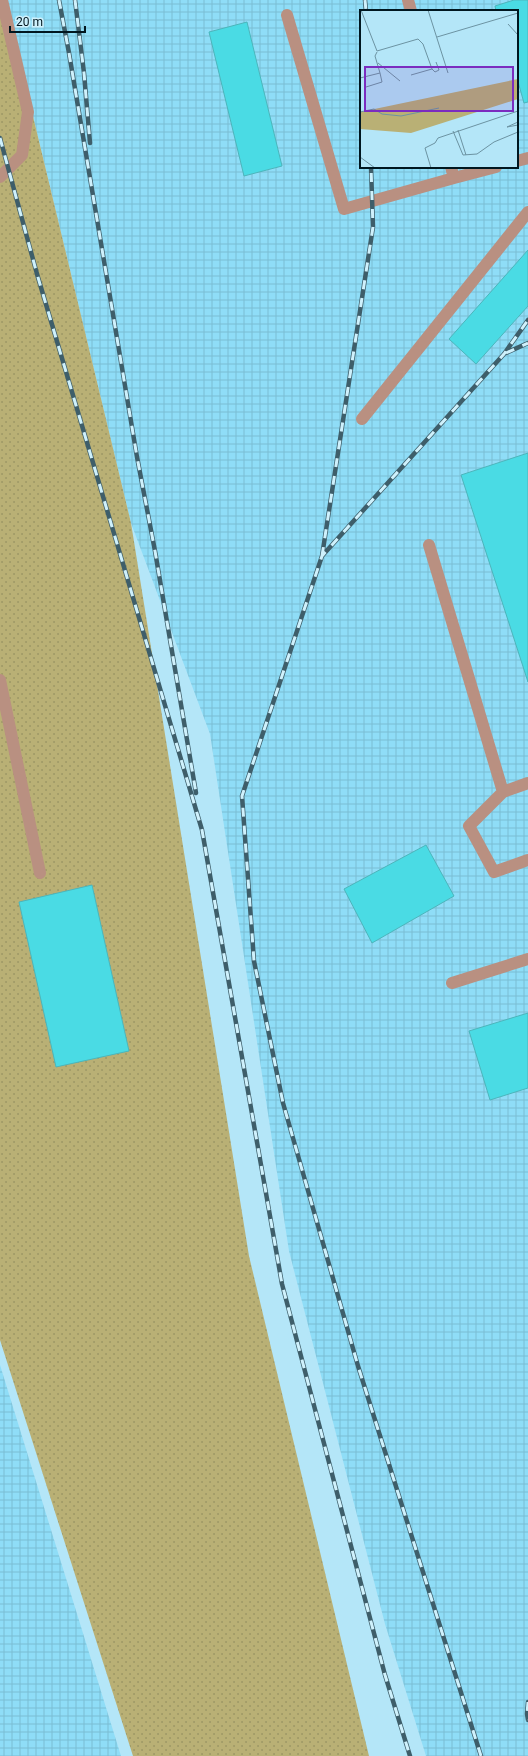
<svg xmlns="http://www.w3.org/2000/svg" width="528" height="1756" viewBox="0 0 528 1756" font-family="Roboto,sans-serif">
  <defs>
    <pattern id="industrial-grid" width="8" height="8" patternUnits="userSpaceOnUse"><rect width="8" height="8" fill="#8fddf7"/><path d="M0 4h8M4 0v8" fill="none" stroke="#7abdd3"/></pattern>
    <pattern id="grass-dots" width="8" height="8" patternUnits="userSpaceOnUse"><rect width="8" height="8" fill="#b9b075"/><path d="M2 2h.1M6 6h.1" fill="none" stroke="#9d9765" stroke-width="1.8" stroke-linecap="round"/></pattern>
  </defs>
  <rect width="100%" height="100%" fill="#b4e6f8"/>
  <path fill="url(#industrial-grid)" fill-rule="evenodd" d="M5 0H528V1756H426L385 1624 289 1251 210 734 131 523ZM361 11H517V167H361Z
    M0 1365 121 1756H0Z"/>
  <path fill="url(#grass-dots)" d="M0 0H5L131 523 249 1256 369 1756H133L0 1340Z"/>
  <path fill="#4adbe4" stroke="#4cb5bb" d="M514 0H528V102L524 103 517 78V11H496L495 6Z
    M247 22 282 166 244 176 209 32Z
    M528 250V306L476 364 449 339Z
    M528 453V682L461 475Z
    M426 845 454 896 372 943 344 889Z
    M92 885 129 1051 56 1067 19 902Z
    M528 1013V1088L490 1100 469 1031Z"/>
  <g fill="none" stroke-linecap="round" stroke-linejoin="round">
    <path stroke="#b99081" stroke-width="12" d="M408 0 411 11
      M287 15 344 209 454 178
      M517 161 528 158
      M451 167 454 178 496 167
      M0 177 22 155 28 112 2 0
      M362 419 528 212
      M429 545 503 792 528 783
      M0 680 40 873
      M503 792 469 826 494 872 528 860
      M452 983 528 959"/>
    <g stroke="#3e5e6a" stroke-width="4.5">
      <path id="rail" d="M59 0 69 53 137 457 155 551 196 793
        M75 0 84 73 90 143
        M365 0 366 11
        M0 138 37 274 202 830 282 1284 385 1675 410 1756
        M506 353 528 343
        M322 556 373 227 371 167
        M528 1702 527 1714 528 1720
        M481 1756 358 1366 283 1103 254 961 242 796 322 556 504 354 528 320"/>
    </g>
    <use href="#rail" stroke="#cff1fc" stroke-width="3" stroke-dasharray="9" stroke-linecap="butt"/>
  </g>
  <g transform="translate(360 10)">
    <rect width="158" height="158" fill="#b4e6f8"/>
    <path d="M158 69V89L51 123 0 119V102Z" fill="#b9b075"/>
    <path fill="none" stroke="#6c93a2" stroke-width="1" d="M1 0 17 41 58 29 63 34 72 59 51 65M68 0 88 63M148 14 158 25M77 27 158 3M18 53 40 71M72 59 75 62 79 60 76 52M0 68 20 63 15 46 17 42M6 77 22 72 20 63M0 102 14 99 22 104 41 106 79 98M158 112 147 117 158 115M98 120 106 145M93 121 103 145 117 144 134 132 158 122M0 147 15 158M71 158 65 138 75 133 78 128 158 101"/>
    <path fill="#7b2cbf" fill-opacity="0.15" stroke="#7b2cbf" stroke-width="2" d="M5 57H153V101H5Z"/>
    <rect width="158" height="158" fill="none" stroke="#001720" stroke-width="2"/>
  </g>
  <path d="M10 26v6h75v-6" fill="none" stroke="#001720" stroke-width="2"/>
  <text x="16" y="26" font-size="12" fill="#001720" stroke="#cff1fc" stroke-width="3" paint-order="stroke">20 m</text>
</svg>
